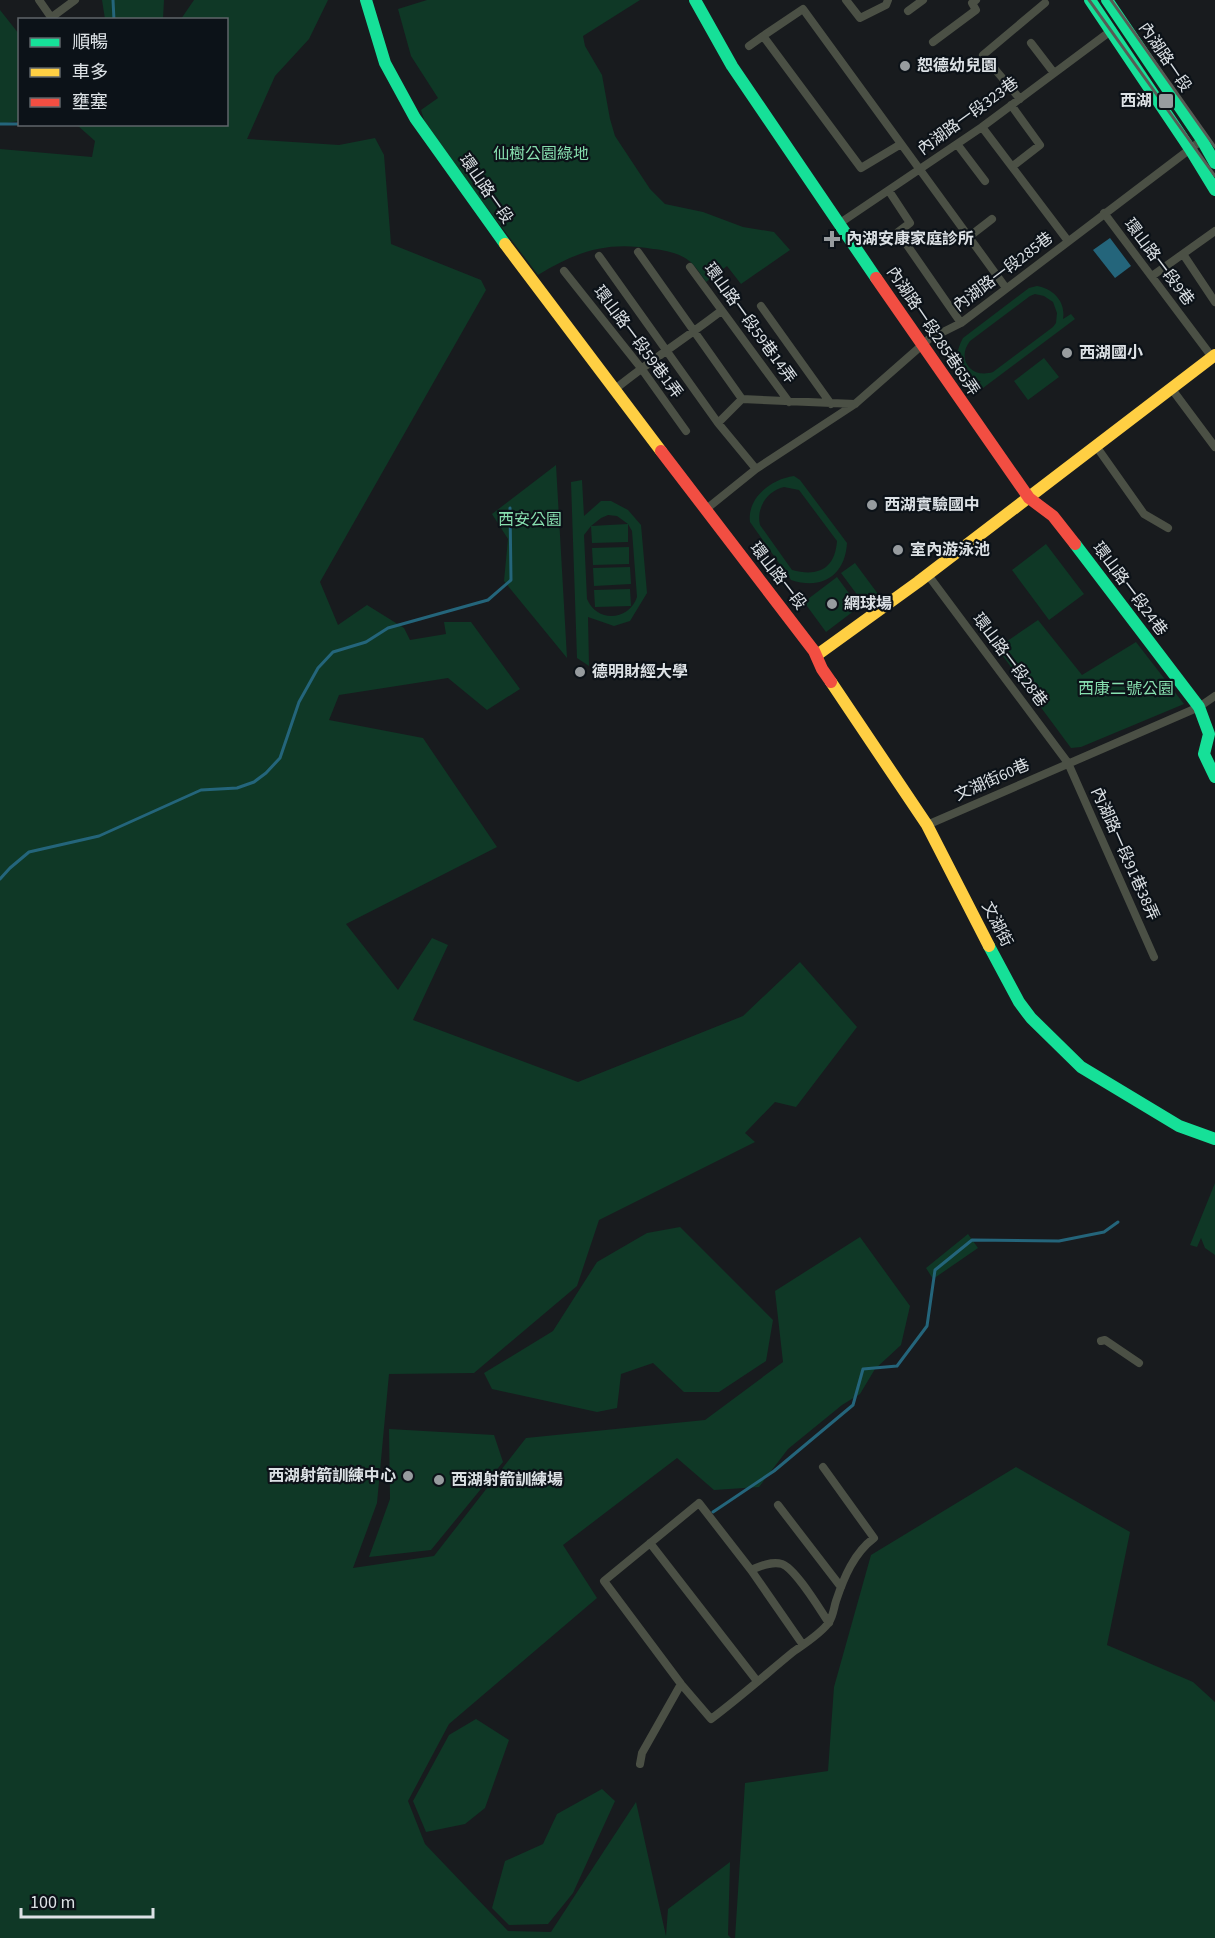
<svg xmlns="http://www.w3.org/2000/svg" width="1215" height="1938" viewBox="0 0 1215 1938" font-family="'Source Sans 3','Noto Sans TC',sans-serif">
  <rect width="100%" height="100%" fill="#181b1e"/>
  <path fill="#0f3826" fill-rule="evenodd" d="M102 0H164L163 19H105Z
    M194 0H328L309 39 275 76 247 139 339 145 375 138 384 155 391 244 481 280 486 290 320 582 338 625 367 605 404 628 410 640 446 634 444 622H471L520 689 487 710 448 678 339 695 329 720 423 738 497 847 346 924 398 990 432 938 448 945 413 1020 578 1082 743 1016 800 962 857 1027 796 1107 775 1102 745 1133 755 1142 599 1220 577 1286 474 1373 389 1374 377 1503 353 1568 434 1556 526 1438 705 1420 783 1362 775 1291 860 1237 910 1306 901 1345 875 1369 860 1394 842 1405 788 1449 759 1487 714 1490 677 1458 563 1545 597 1598 449 1724 408 1801 425 1844 508 1931 551 1932 636 1802 666 1936 668 1909 730 1862 728 1935 731 1938H0V149L92 157 95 141 77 125 226 124V20L181 19Z
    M427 0H640L583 36 585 46 602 75 610 119 615 136 650 189 665 204 703 212 743 227 774 232 790 250 741 284 727 266 706 282C701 275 695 265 688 260 679 253 664 250 653 249 608 241 577 251 538 275L427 129 421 110 438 98 411 56 398 9Z
    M0 10 19 34V121L0 124Z
    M1037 286C1053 289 1066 301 1063 319L1071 314 1075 319 979 391 975 386 981 381C956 379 952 357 963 338L1029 288ZM1035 294 1044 296 1053 302 1057 313 1056 323 1053 327 993 372C971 379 956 359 970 341L1030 296Z
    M1044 358 1059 377 1028 400 1014 381Z
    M556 465 567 658 504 581 508 539 492 514Z
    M794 476 800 480 847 543C845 576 822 590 791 580L750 522C747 498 771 479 794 476ZM784 487 799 490 837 541C835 569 818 577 792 570L760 525C756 508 767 491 784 487Z
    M582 480 584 516 601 501H611L628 510 641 525 647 593 630 621 614 626 588 617 589 666 577 658 571 482ZM608 515 617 516 628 524 591 526 601 518ZM628 524 632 531 637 597C629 621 597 623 587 599L584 535 591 526 592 543 628 542Z
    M1046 544 1084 594 1049 620 1012 570Z
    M629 547V564L593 565 592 548Z
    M855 563 878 594 864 604 841 573Z
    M630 567 631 584 594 586 593 568Z
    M837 577 859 607 826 632 804 602Z
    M630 589 631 606 595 607 594 590Z
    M1038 620 1082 675 1136 642 1184 704 1081 747 1071 748 997 648Z
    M1215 1183V1255L1205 1248 1201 1238 1197 1247 1190 1245Z
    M680 1227 773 1320 766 1361 719 1392H684L653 1363 621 1374 617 1408 597 1412 492 1389 484 1373 553 1331 597 1262 647 1233Z
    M968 1234 978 1248 933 1279 926 1268Z
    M389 1429 494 1435 503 1462 431 1550 369 1557 390 1499Z
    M1016 1467 1130 1532 1107 1645 1193 1682 1215 1702V1938H735L745 1783 828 1771 834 1687 871 1555Z
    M476 1719 509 1740 485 1808 465 1824 426 1832 413 1801 449 1735Z
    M602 1789 615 1801 573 1893 548 1924 509 1925 492 1908 505 1861 543 1844 557 1814Z"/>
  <path fill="#24657b" d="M1110 238 1131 266 1115 278 1093 250Z"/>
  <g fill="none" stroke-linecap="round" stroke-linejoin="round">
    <path stroke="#24657b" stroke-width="3" d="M113 0 114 20
      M0 124H20
      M0 879 10 868 29 852 99 836 201 790 237 788 254 782 266 773 280 758 299 702 318 668 333 652 366 642 388 628 488 600 511 580 510 508
      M713 1512 774 1471 853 1405 863 1369 897 1366 927 1326 935 1270 972 1240 1059 1241 1104 1232 1118 1222"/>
    <path stroke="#4b5045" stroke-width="8" d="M39 0 53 20
      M846 0 860 18 886 5 888 0
      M908 11 923 0
      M52 17 75 0
      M763 36 803 9 1006 288
      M933 42 976 10 972 3 976 0
      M1031 43 1054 73
      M749 46 763 36 861 168 901 144
      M1020 99 983 55 1045 3
      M1011 105 1040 145 1013 166
      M982 127 1068 241
      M957 144 985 181
      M889 191 910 223 898 232 961 323
      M1104 213 1212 357
      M840 223 982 127 1112 30
      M970 236 992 219
      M638 252 742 399
      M1183 254 1215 302
      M599 256 718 423 756 469
      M690 267 789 402
      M564 271 641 368 686 431
      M1152 276 1215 231
      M761 306 831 404
      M1171 388 1215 447
      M614 390C648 362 686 338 721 311
      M718 423 742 399 855 404
      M1096 446 1144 514 1168 528
      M705 510 756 469 855 404 929 339 961 323 1202 140
      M928 575 1068 763 1154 957
      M927 825 1199 707 1215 696
      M1101 1341 1105 1340 1139 1363
      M778 1505 841 1587
      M650 1543 757 1681
      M751 1570C760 1566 772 1561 782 1564 796 1569 820 1610 829 1623
      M803 1645 751 1570 699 1503 604 1581 681 1684 711 1719C739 1698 765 1675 793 1652 803 1645 823 1632 829 1622 833 1617 834 1607 836 1601 844 1577 854 1553 874 1538L823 1467
      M640 1764 642 1753 681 1684"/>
    <path stroke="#16e098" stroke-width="12" d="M366 0 385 63 415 118 505 244
      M695 0 732 66 876 278
      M1090 0 1190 149 1215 190
      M1107 0 1202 140 1215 163
      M1075 544 1199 707 1209 734 1204 754 1215 777
      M989 946 1019 1002 1031 1018 1081 1067 1179 1126 1215 1139"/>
    <path stroke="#ffcf43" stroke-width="12" d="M505 244 661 451
      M817 655 918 582 1215 355
      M831 682 927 825 989 946"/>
    <path stroke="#f24e42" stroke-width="12" d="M876 278 1029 498 1053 516 1075 544
      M661 451 814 651 822 669 831 682"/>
    <path stroke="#575b55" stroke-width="3" d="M1089 0 1215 176
      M1111 0 1215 147"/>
  </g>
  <g fill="#979c9f" stroke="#0c1218" stroke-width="2">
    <circle cx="905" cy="66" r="6"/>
    <rect x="1158" y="93" width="16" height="16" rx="3"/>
    <path d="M829 230h6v6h6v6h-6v6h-6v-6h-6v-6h6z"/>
    <circle cx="1067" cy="353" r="6"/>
    <circle cx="872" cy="505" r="6"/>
    <circle cx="898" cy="550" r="6"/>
    <circle cx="832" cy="604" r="6"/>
    <circle cx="580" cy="672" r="6"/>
    <circle cx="408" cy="1476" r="6"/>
    <circle cx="439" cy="1480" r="6"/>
  </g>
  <g text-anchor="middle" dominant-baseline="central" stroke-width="4.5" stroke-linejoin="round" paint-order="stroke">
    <g font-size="16" fill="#dce1e5" stroke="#0c1218">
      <text transform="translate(1165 57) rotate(56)">內湖路一段</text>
      <text transform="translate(968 116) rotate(-36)">內湖路一段323巷</text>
      <text transform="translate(486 189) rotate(55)">環山路一段</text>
      <text transform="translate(1159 262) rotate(53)">環山路一段9巷</text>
      <text transform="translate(1003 272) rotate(-37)">內湖路一段285巷</text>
      <text transform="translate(750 323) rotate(54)">環山路一段59巷14弄</text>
      <text transform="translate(933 331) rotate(56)">內湖路一段285巷65弄</text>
      <text transform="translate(638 342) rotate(53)">環山路一段59巷1弄</text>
      <text transform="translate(778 576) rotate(52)">環山路一段</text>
      <text transform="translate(1130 589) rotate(53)">環山路一段24巷</text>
      <text transform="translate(1010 660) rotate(53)">環山路一段28巷</text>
      <text transform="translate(992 780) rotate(-24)">文湖街60巷</text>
      <text transform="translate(1125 854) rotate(66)">內湖路一段91巷38弄</text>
      <text transform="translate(997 924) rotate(63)">文湖街</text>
    </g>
    <g font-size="16" font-weight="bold" fill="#dce1e5" stroke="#0c1218" text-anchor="start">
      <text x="917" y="66">恕德幼兒園</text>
      <text x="1152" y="101" text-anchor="end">西湖</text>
      <text x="846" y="239">內湖安康家庭診所</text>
      <text x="1079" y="353">西湖國小</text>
      <text x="884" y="505">西湖實驗國中</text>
      <text x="910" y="550">室內游泳池</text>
      <text x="844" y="604">網球場</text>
      <text x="592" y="672">德明財經大學</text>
      <text x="396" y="1476" text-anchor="end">西湖射箭訓練中心</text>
      <text x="451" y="1480">西湖射箭訓練場</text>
    </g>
    <g font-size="16" fill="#87dfaf" stroke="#0c1218">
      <text x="541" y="154">仙樹公園綠地</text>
      <text x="530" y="520">西安公園</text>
      <text x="1126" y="689">西康二號公園</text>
    </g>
  </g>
  <rect x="18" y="18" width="210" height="108" fill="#0c1218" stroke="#5f656a" stroke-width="1.5"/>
  <rect x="30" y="38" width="30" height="9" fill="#16e098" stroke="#5f656a" stroke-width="1.5"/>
  <text x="72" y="48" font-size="18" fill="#dce1e5">順暢</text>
  <rect x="30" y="68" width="30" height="9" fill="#ffcf43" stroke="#5f656a" stroke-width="1.5"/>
  <text x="72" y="78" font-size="18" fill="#dce1e5">車多</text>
  <rect x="30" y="98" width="30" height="9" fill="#f24e42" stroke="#5f656a" stroke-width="1.5"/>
  <text x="72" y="108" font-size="18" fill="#dce1e5">壅塞</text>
  <path d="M21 1908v9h132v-9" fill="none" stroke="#dce1e5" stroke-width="3"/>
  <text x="30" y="1908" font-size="18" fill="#dce1e5" stroke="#0c1218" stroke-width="4.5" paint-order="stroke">100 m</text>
</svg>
